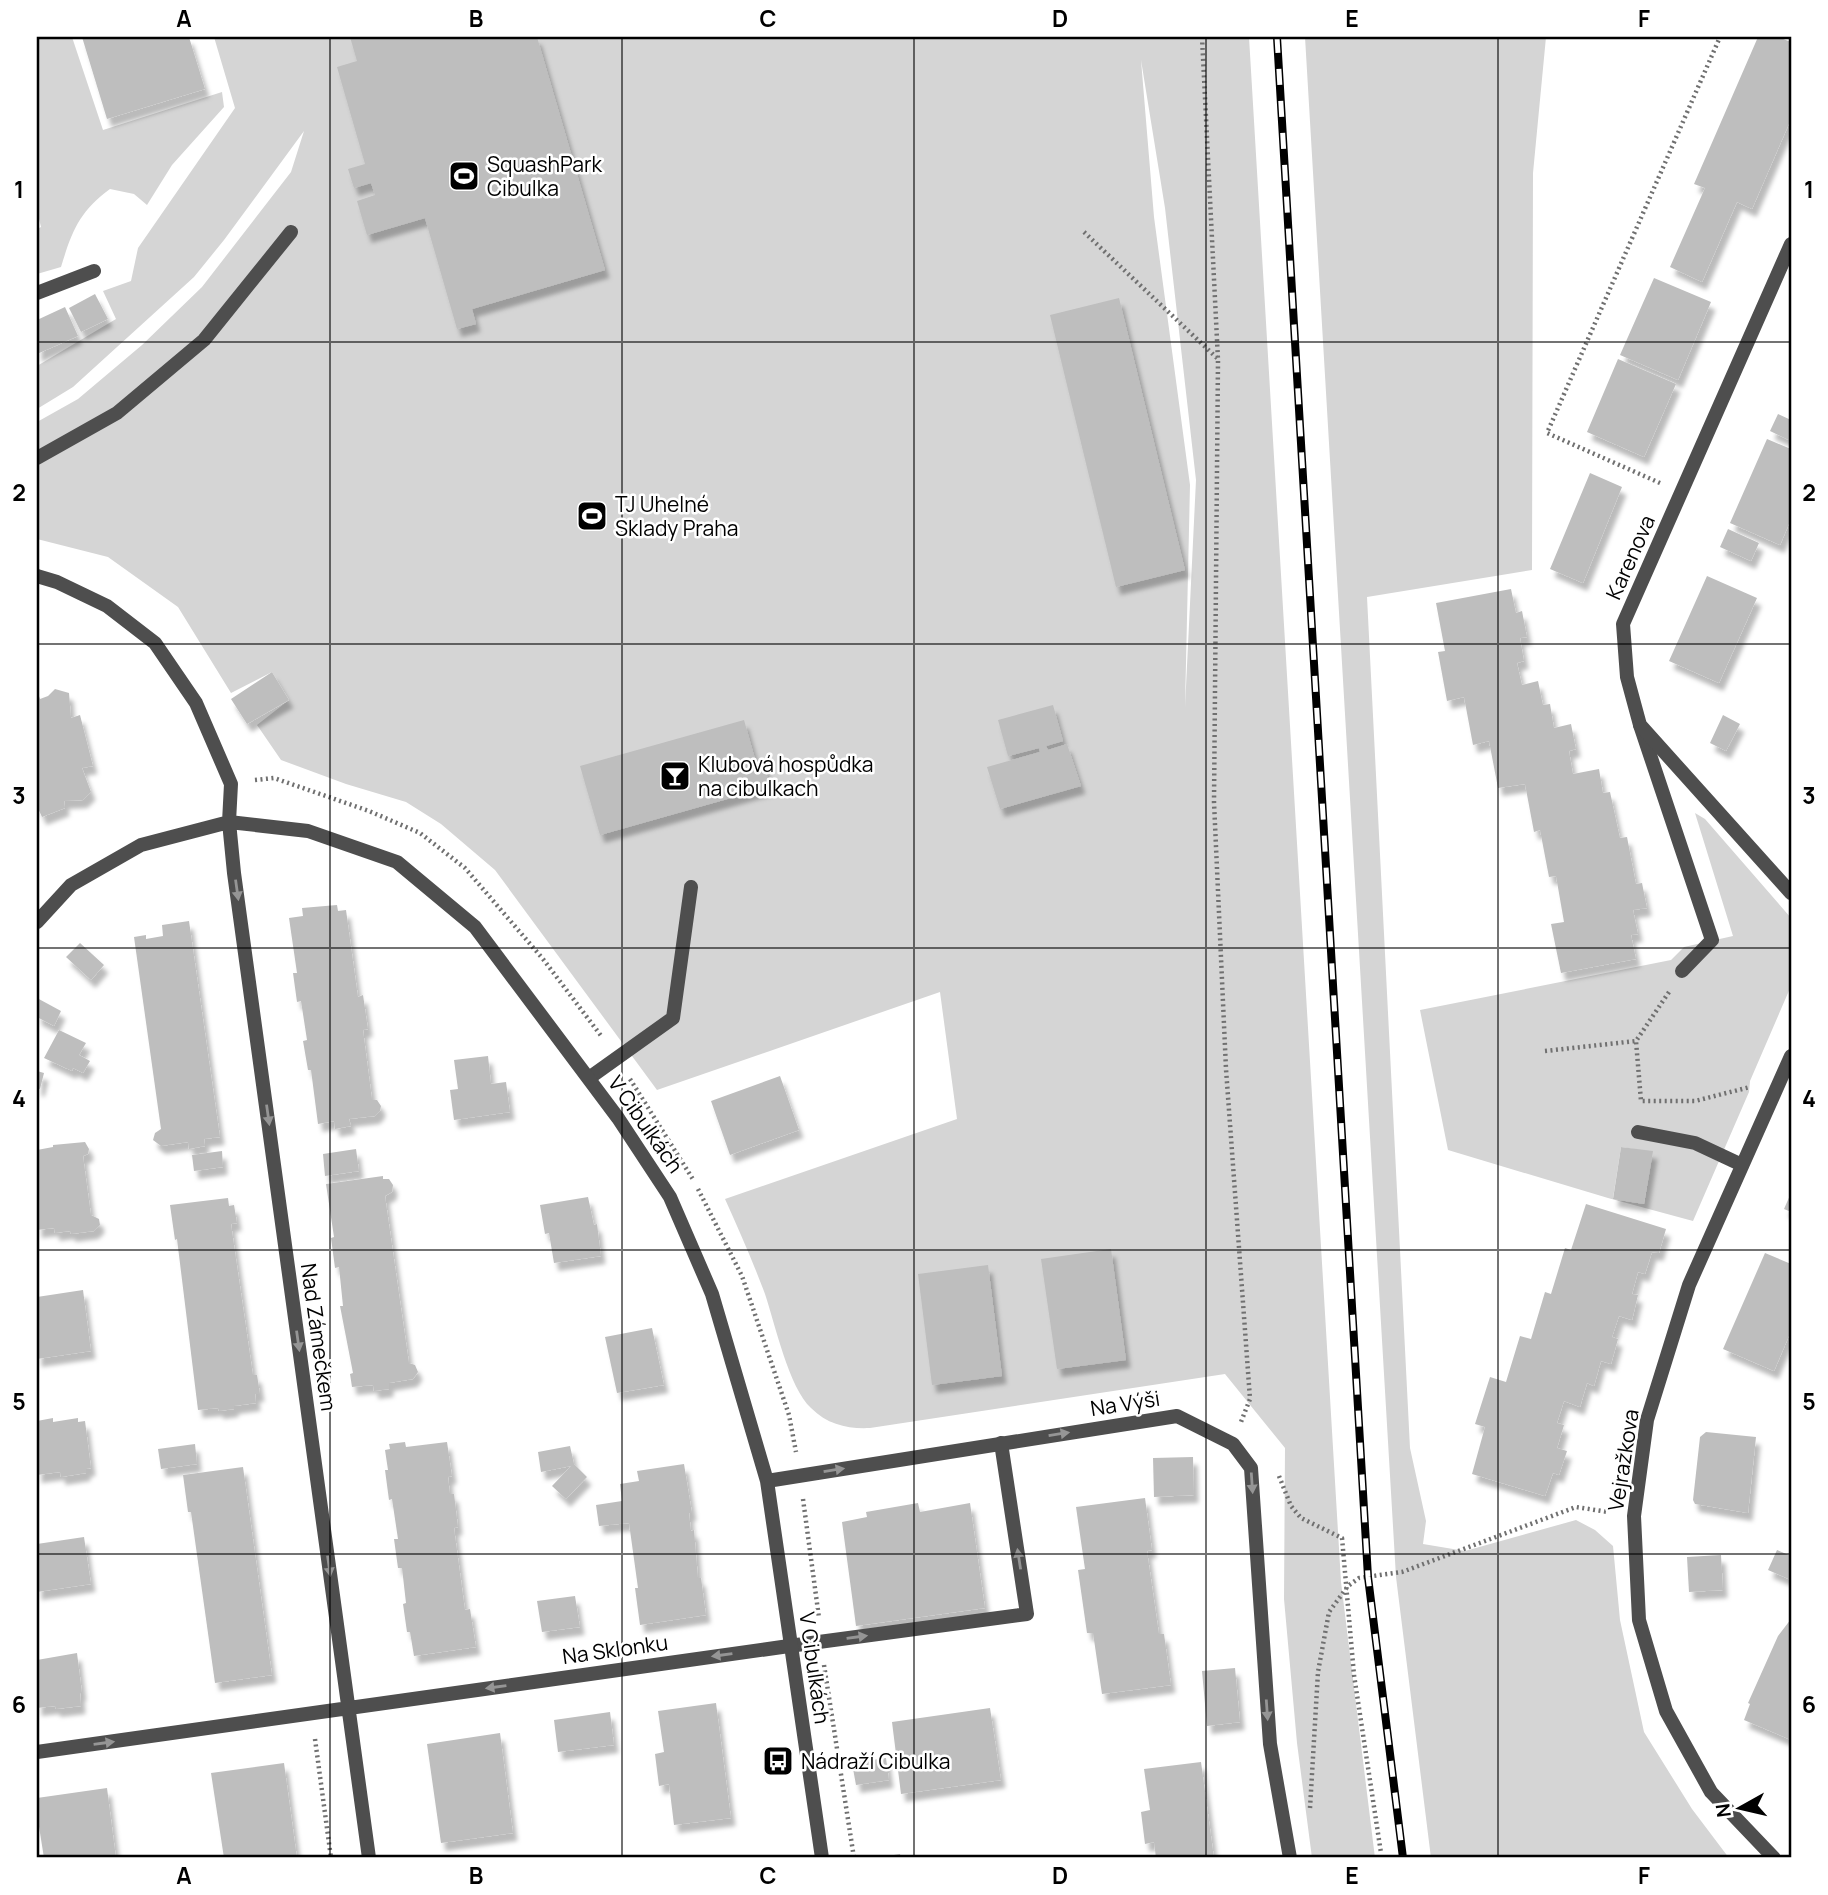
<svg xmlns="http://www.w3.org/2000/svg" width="1828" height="1895" viewBox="0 0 1828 1895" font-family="Manrope,sans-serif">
  <defs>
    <filter id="shadow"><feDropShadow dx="4.5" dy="8" stdDeviation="2" flood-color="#0004"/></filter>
  </defs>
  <rect width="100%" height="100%" fill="#fff"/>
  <path fill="#d5d5d5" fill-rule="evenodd" d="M37 37H72L103 130 222 92 224 107 172 165 147 205 134 194 110 189C79 212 72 231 61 267L37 274V229L41 227 37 211Z
    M214 37H1249L1341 1582 1375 1858H1312L1297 1743 1284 1599 1285 1448 1225 1374 870 1428C848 1429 828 1425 811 1408 789 1388 775 1324 765 1294 753 1262 739 1230 725 1199L957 1119 940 992 657 1090 495 870 441 824 406 802 346 784 281 760 257 725 289 700 272 672 231 693 178 607 108 557 37 539V422L78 399 142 345 202 287 291 172 304 131 224 240 194 277 73 387 37 409V366L116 319 103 291 131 281 138 248 235 108ZM1141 60 1165 208 1196 480 1185 707 1190 485 1154 217Z
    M1305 37H1546L1533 173 1532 570 1367 597 1410 1448 1426 1521 1423 1544 1465 1551 1576 1520 1595 1530 1613 1546 1620 1620 1644 1732 1692 1809 1729 1858H1431L1396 1577Z
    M1695 813 1705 819 1791 918V986L1750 1081 1749 1092 1693 1221 1608 1198 1448 1150 1420 1010 1671 960 1684 947 1733 936ZM1621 1147 1652 1152 1644 1203 1613 1198Z"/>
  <path fill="#bebebe" filter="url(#shadow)" d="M82 37H189L205 89 107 119Z
    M350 37H537L605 270 472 309 476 324 457 329 425 218 367 235 357 201 375 195 371 183 354 188 348 169 365 164 337 67 357 61Z
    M1758 37H1778L1791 42V119L1752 209 1737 202 1702 282 1670 267 1705 188 1694 184Z
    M1654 278 1711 302 1678 380 1620 355Z
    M95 294 108 319 81 332 69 308Z
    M1119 298 1185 570 1116 587 1050 315Z
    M65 307 78 336 37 354V320Z
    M1618 359 1676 384 1644 457 1587 432Z
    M1778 414 1791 420V441L1770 431Z
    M1767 439 1791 449V519L1780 545 1730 523Z
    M1590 473 1622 487 1583 583 1550 569Z
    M1728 529 1759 543 1751 561 1720 547Z
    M1707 576 1757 598 1719 683 1669 661Z
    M1511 589 1516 613 1522 611 1527 637 1520 638 1524 661 1517 663 1522 685 1538 681 1543 705 1550 704 1554 728 1571 724 1576 749 1569 751 1573 774 1599 769 1603 793 1610 792 1620 838 1627 837 1636 884 1642 883 1647 908 1633 910 1638 934 1631 935 1636 959 1561 973 1551 924 1564 922 1556 876 1549 877 1540 830 1534 832 1525 784 1498 788 1489 741 1473 745 1464 697 1447 701 1438 652 1445 651 1436 603Z
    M272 672 289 700 247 724 231 699Z
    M55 689 69 693 71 718 80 715 93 766 82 768 91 792 83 800 64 801 65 808 42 817 37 806V691L40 699 48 696Z
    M1053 705 1063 741 1046 746 1048 750 1067 744 1081 786 1000 809 987 767 1040 752 1039 748 1008 756 998 720Z
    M1723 715 1740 724 1726 751 1710 743Z
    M744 720 757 766 764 764 770 787 600 835 580 766Z
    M337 905 338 911 346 910 358 997 363 995 368 1029 363 1030 372 1099 377 1100 381 1106 380 1111 375 1116 349 1119 351 1126 335 1129 334 1121 318 1124 311 1070H308L303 1041 307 1040 301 1001 297 1002 293 973H297L289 918 303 916 302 908Z
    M189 921 220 1137 204 1139 205 1146 189 1149 188 1142 161 1146 153 1140 155 1133 161 1129 134 937 146 935V939L163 936 162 925Z
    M80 943 104 965 91 980 66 957Z
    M37 998 61 1011 54 1026 37 1017Z
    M59 1030 86 1043 79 1055 90 1061 83 1073 73 1068 72 1071 44 1058Z
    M488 1056 491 1084 506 1082 510 1112 454 1120 450 1090 458 1089 454 1060Z
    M37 1071 44 1073 40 1089 37 1088Z
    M780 1076 799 1130 730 1155 711 1101Z
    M85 1142 89 1149 88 1154 83 1156 91 1215 99 1219 100 1225 94 1231 71 1234 70 1231 55 1233 54 1228 37 1230V1150L53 1147V1145Z
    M1621 1147 1653 1151 1644 1204 1613 1199Z
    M356 1149 359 1171 325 1176 323 1154Z
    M222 1151 223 1167 194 1171 192 1155Z
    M383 1176V1179H389L393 1185 392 1192 385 1196 409 1363 415 1365 418 1372 413 1379 389 1383V1389L374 1391 373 1385 352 1387 350 1374 353 1373 340 1306H343L339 1267 335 1268 331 1238 334 1237 326 1184Z
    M1791 1193V1212L1784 1209Z
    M588 1197 594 1225 597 1224 601 1256 554 1263 549 1233 545 1234 540 1205Z
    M228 1198 229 1206 234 1205 237 1223 231 1224 253 1375H257L260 1394H255L256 1403 234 1406V1409L219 1411 218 1408 198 1410 177 1239 175 1240 170 1205Z
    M1586 1204 1666 1229 1659 1253 1652 1252 1645 1274 1638 1272 1632 1294 1638 1295 1632 1320 1619 1316 1612 1337 1618 1339 1611 1364 1601 1361 1594 1386 1587 1383 1580 1407 1564 1401 1557 1423 1564 1425 1557 1448 1567 1451 1559 1475 1553 1473 1545 1496 1472 1474 1485 1427 1475 1424 1490 1377 1506 1382 1520 1336 1531 1339 1545 1292 1551 1294 1565 1248 1571 1250Z
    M1111 1249 1126 1360 1057 1369 1041 1259Z
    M1765 1253 1791 1264V1331L1774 1371 1723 1349Z
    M988 1265 1002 1376 932 1385 918 1274Z
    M83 1290 91 1351 37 1359V1297Z
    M652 1328 664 1385 617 1393 605 1337Z
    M53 1418V1422L78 1418V1422L85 1421 91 1468 86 1469V1473L61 1477 60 1472 37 1475V1421Z
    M1706 1432 1756 1437 1748 1513 1695 1504 1693 1500 1700 1437Z
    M405 1442 406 1447 447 1442 452 1476 448 1477 450 1494H454L458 1527 454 1528 461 1580 465 1610 470 1609 476 1647 414 1656 410 1632H407L403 1604 406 1603 402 1568H398L394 1539H398L392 1499 389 1500 385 1470H388L385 1450 390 1449 389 1444Z
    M195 1444 197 1464 161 1469 158 1449Z
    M570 1446 574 1464 587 1477 566 1499 552 1486 571 1466 541 1472 538 1452Z
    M1193 1457 1194 1495 1154 1497 1153 1458Z
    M684 1464 692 1513H689L691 1531 694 1530 698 1578H701L706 1615 640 1625 635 1588H638L629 1523 599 1526 596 1505 622 1501 620 1484 639 1481 637 1471Z
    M243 1467 272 1675 215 1683 191 1512H188L183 1475Z
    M1145 1498 1152 1550 1147 1551 1159 1634H1164L1171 1685 1102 1694 1093 1633H1087L1078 1570 1085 1569 1076 1507Z
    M918 1503 920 1512 970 1503 985 1608 856 1626 842 1522 867 1517 866 1512Z
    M84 1537 91 1584 37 1592V1544Z
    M1777 1550 1791 1556V1580L1768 1570Z
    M1721 1555 1723 1590 1689 1592 1687 1557Z
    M575 1596 580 1627 542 1632 537 1601Z
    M1791 1619V1740L1744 1720 1750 1704 1748 1703 1778 1636Z
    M77 1653 82 1693H80L81 1706 56 1709 55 1706 37 1708V1660Z
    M1235 1668 1240 1722 1207 1726 1202 1671Z
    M716 1703 731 1818 674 1825 669 1784 659 1786 655 1754 664 1752 658 1711Z
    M990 1708 1001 1780 901 1794 892 1722Z
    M610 1712 614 1745 558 1752 554 1720Z
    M500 1733 513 1833 441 1843 427 1744Z
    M886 1758 889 1780 856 1785 852 1763Z
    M1201 1762 1214 1858H1156L1154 1842 1145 1844 1141 1812 1150 1810 1144 1769Z
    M284 1763 297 1858H224L211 1773Z
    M107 1788 116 1858H44L37 1814V1798Z
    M900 1854 901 1858H881V1857Z"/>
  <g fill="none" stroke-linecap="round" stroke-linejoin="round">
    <path stroke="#707070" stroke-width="4.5" stroke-dasharray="2 3.5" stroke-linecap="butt" d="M1202 37 1218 360 1214 802 1226 1069 1250 1399 1241 1422
      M1084 232 1218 359
      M1660 483 1547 433 1720 37
      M255 780 274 778 369 811 420 833 465 868 543 959 602 1037
      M1669 992 1636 1041 1641 1101H1695L1750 1087
      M1545 1051 1636 1041
      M630 1079 694 1181
      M698 1189 742 1276 789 1415 796 1452
      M1279 1476 1291 1506 1301 1518 1342 1538 1354 1675 1381 1853
      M803 1499 819 1618
      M824 1665 854 1858
      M315 1739 331 1858
      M1310 1808 1318 1672 1329 1612 1348 1586 1359 1578 1402 1572 1576 1507 1608 1512"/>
    <path stroke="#4e4e4e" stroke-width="14" d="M37 293 94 271
      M37 458 117 413 204 340 291 232
      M1640 725 1712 940 1682 971
      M589 1078 673 1018 691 887
      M1638 1132 1695 1143 1742 1165
      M789 1646 1027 1614 1001 1443"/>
    <path stroke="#4e4e4e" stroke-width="14" d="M1791 244 1623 624 1627 677 1640 725 1791 893
      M37 576 57 582 107 606 155 643 196 703 231 784 229 822 234 873 369 1858
      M37 922 71 885 141 845 229 822 308 831 397 862 475 927 618 1118 670 1197 712 1294 767 1481 822 1858
      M767 1481 1177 1416 1233 1444 1251 1468 1270 1744 1290 1858
      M37 1752 789 1646
      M1774 1858 1711 1792 1666 1711 1639 1620 1634 1516 1647 1420 1689 1285 1791 1056"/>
    <g stroke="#000" stroke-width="8">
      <path id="rail" d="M1277 37 1368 1577 1403 1858"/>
    </g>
    <use href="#rail" stroke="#fff" stroke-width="5" stroke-dasharray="16" stroke-linecap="butt"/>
  </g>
  <defs><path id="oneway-solid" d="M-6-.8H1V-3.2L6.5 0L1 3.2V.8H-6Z" transform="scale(1.75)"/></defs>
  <g fill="#959595">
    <use href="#oneway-solid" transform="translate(237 890) rotate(82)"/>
    <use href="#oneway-solid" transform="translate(268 1115) rotate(82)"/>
    <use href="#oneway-solid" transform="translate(298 1341) rotate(82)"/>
    <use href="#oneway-solid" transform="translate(1059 1434) rotate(-9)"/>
    <use href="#oneway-solid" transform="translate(834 1470) rotate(-9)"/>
    <use href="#oneway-solid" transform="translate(1252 1483) rotate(86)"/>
    <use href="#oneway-solid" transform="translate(1019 1559) rotate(-99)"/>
    <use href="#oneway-solid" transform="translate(329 1566) rotate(82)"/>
    <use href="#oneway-solid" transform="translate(857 1637) rotate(-8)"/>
    <use href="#oneway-solid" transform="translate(722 1655) rotate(172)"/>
    <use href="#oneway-solid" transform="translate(496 1687) rotate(172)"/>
    <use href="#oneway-solid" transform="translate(1267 1710) rotate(86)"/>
    <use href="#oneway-solid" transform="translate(104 1743) rotate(-8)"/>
  </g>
  <path fill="none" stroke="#000" stroke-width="2" stroke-opacity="0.55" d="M330 37V1858M622 37V1858M914 37V1858M1206 37V1858M1498 37V1858M37 342H1791M37 644H1791M37 948H1791M37 1250H1791M37 1554H1791"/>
  <defs>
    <g id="stadium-square" transform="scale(1.575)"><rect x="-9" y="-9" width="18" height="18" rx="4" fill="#000" stroke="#fff"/><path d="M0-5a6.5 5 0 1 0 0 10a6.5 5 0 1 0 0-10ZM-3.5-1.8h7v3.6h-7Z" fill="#fff"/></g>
    <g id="bar-square" transform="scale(1.575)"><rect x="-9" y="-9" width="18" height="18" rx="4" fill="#000" stroke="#fff"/><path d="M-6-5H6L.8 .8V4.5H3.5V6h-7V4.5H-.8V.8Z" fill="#fff"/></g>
    <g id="bus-square" transform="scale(1.575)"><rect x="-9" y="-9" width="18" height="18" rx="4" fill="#000" stroke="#fff"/><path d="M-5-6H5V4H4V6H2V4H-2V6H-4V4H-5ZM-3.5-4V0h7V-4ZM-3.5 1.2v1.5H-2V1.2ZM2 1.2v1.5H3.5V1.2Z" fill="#fff"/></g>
  </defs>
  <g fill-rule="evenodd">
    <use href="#stadium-square" x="464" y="176"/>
    <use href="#stadium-square" x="592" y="516"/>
    <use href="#bar-square" x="675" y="776"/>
    <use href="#bus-square" x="778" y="1761"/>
  </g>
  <g text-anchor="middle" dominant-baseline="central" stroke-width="5" stroke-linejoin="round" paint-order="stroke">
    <g font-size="21" fill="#000" stroke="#fff" text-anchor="start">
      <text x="487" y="164">SquashPark<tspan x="487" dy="24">Cibulka</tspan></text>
      <text x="615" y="504">TJ Uhelné<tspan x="615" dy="24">Sklady Praha</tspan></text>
      <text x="698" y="764">Klubová hospůdka<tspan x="698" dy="24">na cibulkach</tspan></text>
      <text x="801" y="1761">Nádraží Cibulka</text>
    </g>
    <g font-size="21" fill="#000" stroke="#fff">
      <text transform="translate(1630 557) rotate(-66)">Karenova</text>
      <text transform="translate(646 1124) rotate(55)">V Cibulkách</text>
      <text transform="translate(319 1337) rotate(82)">Nad Zámečkem</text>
      <text transform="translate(1125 1403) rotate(-9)">Na Výši</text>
      <text transform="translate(1623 1460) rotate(-81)">Vejražkova</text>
      <text transform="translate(615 1649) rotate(-8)">Na Sklonku</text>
      <text transform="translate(815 1668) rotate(82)">V Cibulkách</text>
    </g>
  </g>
  <rect width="1828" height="1895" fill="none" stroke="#ffffff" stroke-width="77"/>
  <g transform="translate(1740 1808) rotate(262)" stroke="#ffffff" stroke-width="5" paint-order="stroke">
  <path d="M0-5L12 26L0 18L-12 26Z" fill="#000000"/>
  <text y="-10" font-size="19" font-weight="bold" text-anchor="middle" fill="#000000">N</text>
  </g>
  <rect x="38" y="38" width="1752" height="1818" fill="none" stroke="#000" stroke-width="2.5"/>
  <g font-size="23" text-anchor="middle" font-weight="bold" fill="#000">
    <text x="184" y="27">A</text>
    <text x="476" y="27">B</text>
    <text x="768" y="27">C</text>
    <text x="1060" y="27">D</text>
    <text x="1352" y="27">E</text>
    <text x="1644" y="27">F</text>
    <text x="19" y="198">1</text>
    <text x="1809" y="198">1</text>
    <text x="19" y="501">2</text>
    <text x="1809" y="501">2</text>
    <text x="19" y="804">3</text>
    <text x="1809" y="804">3</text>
    <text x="19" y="1107">4</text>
    <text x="1809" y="1107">4</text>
    <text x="19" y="1410">5</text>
    <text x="1809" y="1410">5</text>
    <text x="19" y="1713">6</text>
    <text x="1809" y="1713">6</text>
    <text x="184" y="1884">A</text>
    <text x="476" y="1884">B</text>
    <text x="768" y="1884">C</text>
    <text x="1060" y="1884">D</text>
    <text x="1352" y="1884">E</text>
    <text x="1644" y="1884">F</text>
  </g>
</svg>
